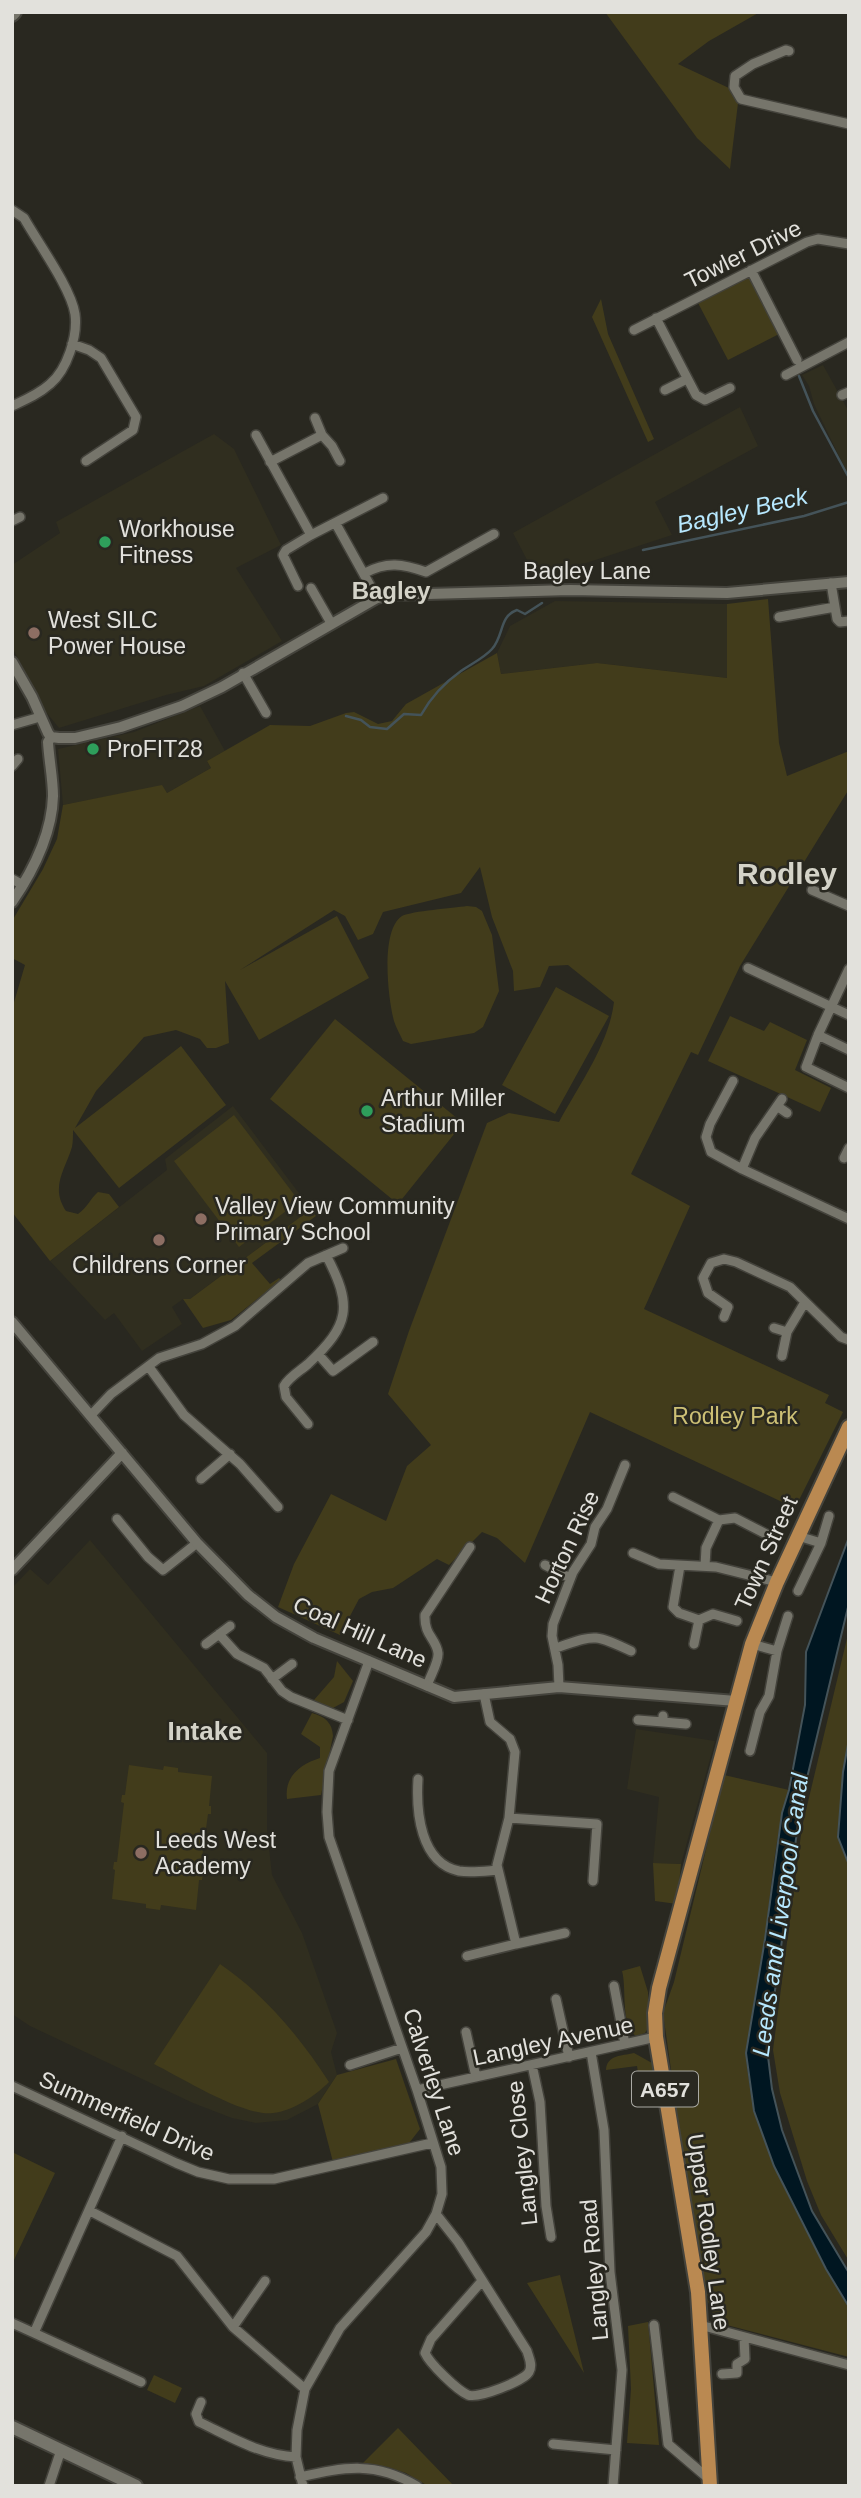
<svg xmlns="http://www.w3.org/2000/svg" width="861" height="2498" viewBox="0 0 861 2498" font-family="Arial,sans-serif">
  <rect width="100%" height="100%" fill="#292820"/>
  <path fill="#302e1f" d="M823 365 849 412V477L814 404 809 386 802 375Z
    M740 407 758 446 655 502 672 535 537 579 513 533Z
    M214 434 234 449 281 545 236 568 282 641 204 686 166 695 59 728 46 712 12 647V565L60 533 56 522Z
    M555 601 727 604V678L597 663 501 674 497 653 510 626Z
    M200 706 225 751 207 761 211 768 167 793 161 786 63 805 58 749 134 732Z
    M233 1106 311 1209 190 1299H183L172 1307 182 1324 142 1351 114 1313 105 1320 50 1261 167 1170 165 1159Z
    M90 1540 267 1753V1830L272 1875 302 1933 337 2033 331 2052 337 2075 318 2104 287 2120 256 2123 232 2118 193 2103 30 2026 12 2014V1588L30 1569 48 1585Z
    M636 1729 715 1741 681 1864 653 1863 659 1797 627 1789Z"/>
  <path fill="#423c1b" d="M605 12H760L709 41 678 64 731 89 738 103 730 169 697 138Z
    M749 277 779 334 728 360 698 303Z
    M601 299 608 334 654 439 648 442 592 317Z
    M768 599 779 743 787 776 849 751V789L740 966 698 1055 691 1052 631 1174 690 1206 644 1309 829 1395 825 1403 843 1412 795 1508 590 1412 525 1563 497 1538 482 1532 449 1565 437 1559 393 1588 372 1592 359 1599 340 1635 278 1607 294 1564 331 1494 386 1521 407 1466 431 1445 388 1394 409 1331 487 1123 509 1113 559 1122C579 1085 609 1044 614 1002L568 965 549 966 540 987 514 991 513 971 492 917 480 867 461 893 383 912 373 934 358 940 345 916 334 910 240 970 337 916 369 978 259 1040 225 981 229 1043 216 1048H207L200 1039 176 1030 144 1037 96 1091 75 1128 181 1046 226 1105 119 1188 73 1130C73 1136 73 1142 72 1147 65 1170 50 1187 66 1211L78 1214C87 1208 90 1199 98 1192L109 1194 119 1207 50 1261 12 1212V1009L25 965 12 958V921L43 869 57 839 63 805 162 785 167 793 211 768 207 761 270 725 310 726 346 713 354 712 378 724 392 721 406 704 497 653 501 674 597 663 727 678V604Z
    M467 906 476 907 482 911 492 935 499 991 483 1027 474 1033 411 1044 403 1041C400 1034 396 1028 394 1021 388 999 380 930 402 916 412 911 453 908 467 906Z
    M556 987 609 1016 555 1114 502 1085Z
    M730 1016 764 1031 770 1022 807 1040 795 1070 831 1088 820 1112 708 1061Z
    M335 1019 463 1123 398 1204 270 1099Z
    M234 1115 299 1201 239 1247 174 1161Z
    M311 1209 316 1216 252 1263 270 1284 279 1278 281 1280 231 1320 203 1328 183 1299H190Z
    M849 1630C849 1666 851 1702 849 1738 846 1782 829 1822 849 1865V2261L821 2215 807 2181 780 2093 773 2050 802 1827Z
    M337 1661 353 1681 344 1702 333 1708 317 1704 314 1700 334 1677Z
    M312 1713C325 1717 332 1722 333 1736L321 1795 287 1799C284 1776 301 1764 320 1758V1747L301 1734Z
    M129 1765 163 1770 164 1766 178 1768V1772L212 1776 209 1806H211V1814H208L200 1872 203 1873 202 1880H199L196 1910 161 1905 160 1910 146 1908V1904L112 1899 115 1870 113 1869 114 1862H117L124 1803 121 1802 122 1795H125Z
    M724 1775 789 1790C774 1839 771 1890 765 1941 760 1978 751 2015 746 2053 750 2126 784 2190 818 2253 827 2270 846 2290 849 2309 851 2324 849 2342 849 2357L723 2324 714 2316 702 2288 663 2013 674 1982Z
    M653 1863 681 1864 677 1904 655 1901Z
    M220 1964C264 1994 300 2037 329 2082 315 2096 293 2111 273 2113 244 2117 182 2078 154 2064Z
    M640 1966 648 1992V2028L645 2033 636 2036C620 2024 627 1989 622 1971Z
    M634 2053 652 2063 660 2102 651 2103 647 2078 639 2079 637 2066 606 2070C607 2055 621 2056 634 2053Z
    M396 2059 420 2129 406 2147 333 2162 318 2104 337 2075Z
    M12 2152 55 2173 13 2262 12 2261Z
    M560 2275 584 2373 527 2283Z
    M648 2322 659 2445 627 2443 631 2389 628 2326Z
    M154 2375 182 2388 175 2403 147 2390Z
    M398 2428 454 2486H428L406 2473 388 2467 363 2463Z"/>
  <path fill="#001621" stroke="#445359" stroke-width="2" d="M849 1537V1603L801 1803 767 2048 772 2089 782 2130 812 2211 849 2273V2307L826 2269 774 2166 754 2111 746 2053 765 1939 782 1813 789 1790 805 1705 806 1652Z
    M849 1739V1865L838 1837 843 1772Z"/>
  <g fill="none" stroke-linecap="round" stroke-linejoin="round">
    <path stroke="#445359" stroke-width="2.5" d="M799 376 813 411 849 478
      M643 550 804 516 849 502
      M346 716 361 720 370 727 387 729 404 714 421 715C431 697 444 683 461 671 471 664 484 658 492 649 504 636 499 616 517 610L525 614 542 603"/>
    <g stroke="#44433c" stroke-width="12">
      <path id="minor" d="M789 51 786 50 753 64 735 76 734 87 741 99 849 124
        M12 210 24 218C38 243 71 288 75 314 78 336 67 370 50 384 39 394 25 400 12 406
        M751 270 797 360
        M656 318 696 395 705 400 730 388
        M634 330 807 242 818 239 849 244
        M72 344 89 350 101 358 136 417 133 430 86 461
        M786 375 849 342
        M665 390 687 379
        M842 395 849 392
        M315 418 322 435 332 446 340 461
        M256 435 311 535 383 498
        M270 462 322 435
        M12 521 20 517
        M336 524 377 598
        M365 573C387 561 403 564 426 572L494 534
        M831 583 837 619 840 622 849 621
        M298 586 283 555 286 550 311 535
        M311 588 331 623
        M779 617 835 607
        M243 673 266 713
        M12 725 40 717
        M12 766 18 759
        M12 879 23 885
        M812 890 849 906
        M748 968 849 1015
        M849 969 818 1035 806 1067 849 1088
        M818 1035 849 1050
        M733 1081 710 1124 706 1137 711 1152 742 1169 849 1219
        M777 1106 787 1113
        M844 1158 849 1148
        M742 1169 755 1138 782 1099
        M724 1317 728 1307 708 1293 703 1278 711 1263 724 1259 736 1262 790 1287 841 1337 849 1340
        M774 1328 787 1332
        M318 1354 333 1371 373 1342
        M782 1356 787 1332 805 1302
        M149 1367 184 1415 240 1464 278 1507
        M92 1414 111 1394 159 1358 202 1344 235 1326 308 1263 343 1248
        M308 1424 286 1397 284 1386C289 1377 300 1371 308 1364 350 1325 353 1306 326 1255
        M201 1479 230 1454
        M673 1497 719 1520 735 1518 770 1536
        M117 1519 148 1557 163 1570 197 1543
        M798 1536 821 1543
        M633 1553 659 1564 716 1567 777 1582
        M545 1565 570 1578
        M680 1566 673 1607 679 1613 699 1620 713 1614 737 1621
        M705 1566 706 1548 719 1520
        M798 1591 821 1543 829 1516
        M219 1634 237 1654 264 1668 282 1691 291 1697 348 1720
        M206 1644 230 1626
        M694 1644 699 1620
        M752 1644 777 1651
        M556 1648C595 1635 593 1633 631 1651
        M272 1679 292 1664
        M427 1686C430 1676 439 1662 438 1653 436 1638 424 1636 425 1615L470 1547
        M559 1687 558 1665 552 1636 553 1624 573 1572 591 1544 595 1527 607 1509 625 1465
        M484 1694 490 1722 510 1739 515 1752 509 1818 497 1865 516 1944 565 1933
        M663 1716V1722L686 1724
        M638 1720 663 1722
        M750 1751 760 1712 769 1696 777 1651 788 1616
        M418 1779C416 1811 420 1863 459 1871 471 1873 485 1871 498 1870
        M509 1818 597 1824 593 1881
        M467 1956 516 1944
        M614 1986 625 2044
        M556 1999 569 2057
        M466 2032 476 2077
        M591 2052 604 2130 610 2272 622 2370 613 2486
        M350 2065 402 2048
        M532 2065 540 2102 546 2206 551 2237
        M12 2086 176 2163 198 2172 229 2179H274L432 2143
        M417 2090 656 2037
        M90 2211 177 2256 233 2327 305 2389
        M436 2214 458 2242 527 2351C529 2358 533 2365 529 2372 524 2381 478 2399 468 2395 457 2390 430 2364 425 2353L431 2339 482 2281
        M12 2323 34 2333 122 2136
        M654 2325 668 2444 709 2479
        M700 2325 849 2365
        M233 2327 265 2281
        M34 2333 141 2382
        M722 2374 737 2373V2364L745 2359 744 2337
        M201 2402 196 2414 199 2422C231 2437 260 2455 296 2457
        M553 2444 616 2450
        M300 2477C345 2467 375 2461 417 2486
        M49 2486 61 2450
        M303 2486 296 2457 297 2430 305 2389 340 2328 426 2232 436 2214 442 2194 441 2167 417 2090 329 1837 327 1812 329 1771 369 1661"/>
    </g>
    <g stroke="#44433c" stroke-width="14">
      <path id="tertiary" d="M12 662 32 697 48 733 51 737 59 738H75L121 727 182 706 222 687 377 598 391 595 570 590 727 593 849 582
        M12 902C33 871 52 834 53 796 53 779 49 760 48 742L51 737
        M12 1322 197 1543 248 1595 276 1617 314 1638 454 1697 559 1687 736 1701
        M12 1570 122 1453"/>
    </g>
    <g stroke="#44433c" stroke-width="16">
      <path id="secondary" d="M12 15 15 12
        M12 2427 136 2486"/>
    </g>
    <g stroke="#44433c" stroke-width="18">
      <path id="primary" d="M710 2486 698 2292 656 2037 655 2013 659 1988 752 1644 777 1582 849 1427"/>
    </g>
    <use href="#minor" stroke="#76756b" stroke-width="9"/>
    <use href="#tertiary" stroke="#76756b" stroke-width="10"/>
    <use href="#secondary" stroke="#76756b" stroke-width="12"/>
    <use href="#primary" stroke="#ba8951" stroke-width="14"/>
  </g>
  <g fill="#2e9e5b" stroke="#292820" stroke-width="2.5">
    <circle cx="105" cy="542" r="7"/>
    <circle cx="93" cy="749" r="7"/>
    <circle cx="367" cy="1111" r="7"/>
  </g>
  <g fill="#8d6e63" stroke="#292820" stroke-width="2.5">
    <circle cx="34" cy="633" r="7"/>
    <circle cx="201" cy="1219" r="7"/>
    <circle cx="159" cy="1240" r="7"/>
    <circle cx="141" cy="1853" r="7"/>
  </g>
  <g text-anchor="middle" dominant-baseline="central" stroke-width="5" stroke-linejoin="round" paint-order="stroke">
    <rect fill="#292820" stroke="#aaaaa4" stroke-width="2" x="632" y="2071.5" width="66" height="35" rx="5"/>
    <g font-size="21" font-weight="bold" fill="#e2e1dc">
      <text x="665" y="2089">A657</text>
    </g>
    <g font-size="23" fill="#e2e1dc" stroke="#292820">
      <text transform="translate(743 254) rotate(-26)">Towler Drive</text>
      <text x="587" y="571">Bagley Lane</text>
      <text transform="translate(567 1547) rotate(-65)">Horton Rise</text>
      <text transform="translate(766 1553) rotate(-66)">Town Street</text>
      <text transform="translate(360 1632) rotate(24)">Coal Hill Lane</text>
      <text transform="translate(553 2041) rotate(-12)">Langley Avenue</text>
      <text transform="translate(434 2082) rotate(72)">Calverley Lane</text>
      <text transform="translate(127 2116) rotate(24)">Summerfield Drive</text>
      <text transform="translate(522 2153) rotate(-96)">Langley Close</text>
      <text transform="translate(709 2232) rotate(82)">Upper Rodley Lane</text>
      <text transform="translate(594 2270) rotate(-95)">Langley Road</text>
    </g>
    <g font-size="23" fill="#e2e1dc" stroke="#292820" text-anchor="start">
      <text x="119" y="529">Workhouse<tspan x="119" dy="26">Fitness</tspan></text>
      <text x="48" y="620">West SILC<tspan x="48" dy="26">Power House</tspan></text>
      <text x="107" y="749">ProFIT28</text>
      <text x="381" y="1098">Arthur Miller<tspan x="381" dy="26">Stadium</tspan></text>
      <text x="215" y="1206">Valley View Community<tspan x="215" dy="26">Primary School</tspan></text>
      <text x="159" y="1265" text-anchor="middle">Childrens Corner</text>
      <text x="155" y="1840">Leeds West<tspan x="155" dy="26">Academy</tspan></text>
    </g>
    <g font-size="23" fill="#cdc075" stroke="#292820">
      <text x="735" y="1416">Rodley Park</text>
    </g>
    <g font-size="24" font-style="italic" fill="#b7e8fe" stroke="#292820">
      <text transform="translate(742 510) rotate(-13)">Bagley Beck</text>
      <text transform="translate(780 1915) rotate(-82)">Leeds and Liverpool Canal</text>
    </g>
    <g font-size="24" font-weight="bold" fill="#d4d3c8" stroke="#292820">
      <text x="391" y="590">Bagley</text>
    </g>
    <g font-size="26" font-weight="bold" fill="#d4d3c8" stroke="#292820">
      <text x="205" y="1731">Intake</text>
    </g>
    <g font-size="30" font-weight="bold" fill="#d4d3c8" stroke="#292820">
      <text x="787" y="873">Rodley</text>
    </g>
  </g>
  <rect width="861" height="2498" fill="none" stroke="#e2e1dc" stroke-width="28"/>
</svg>
